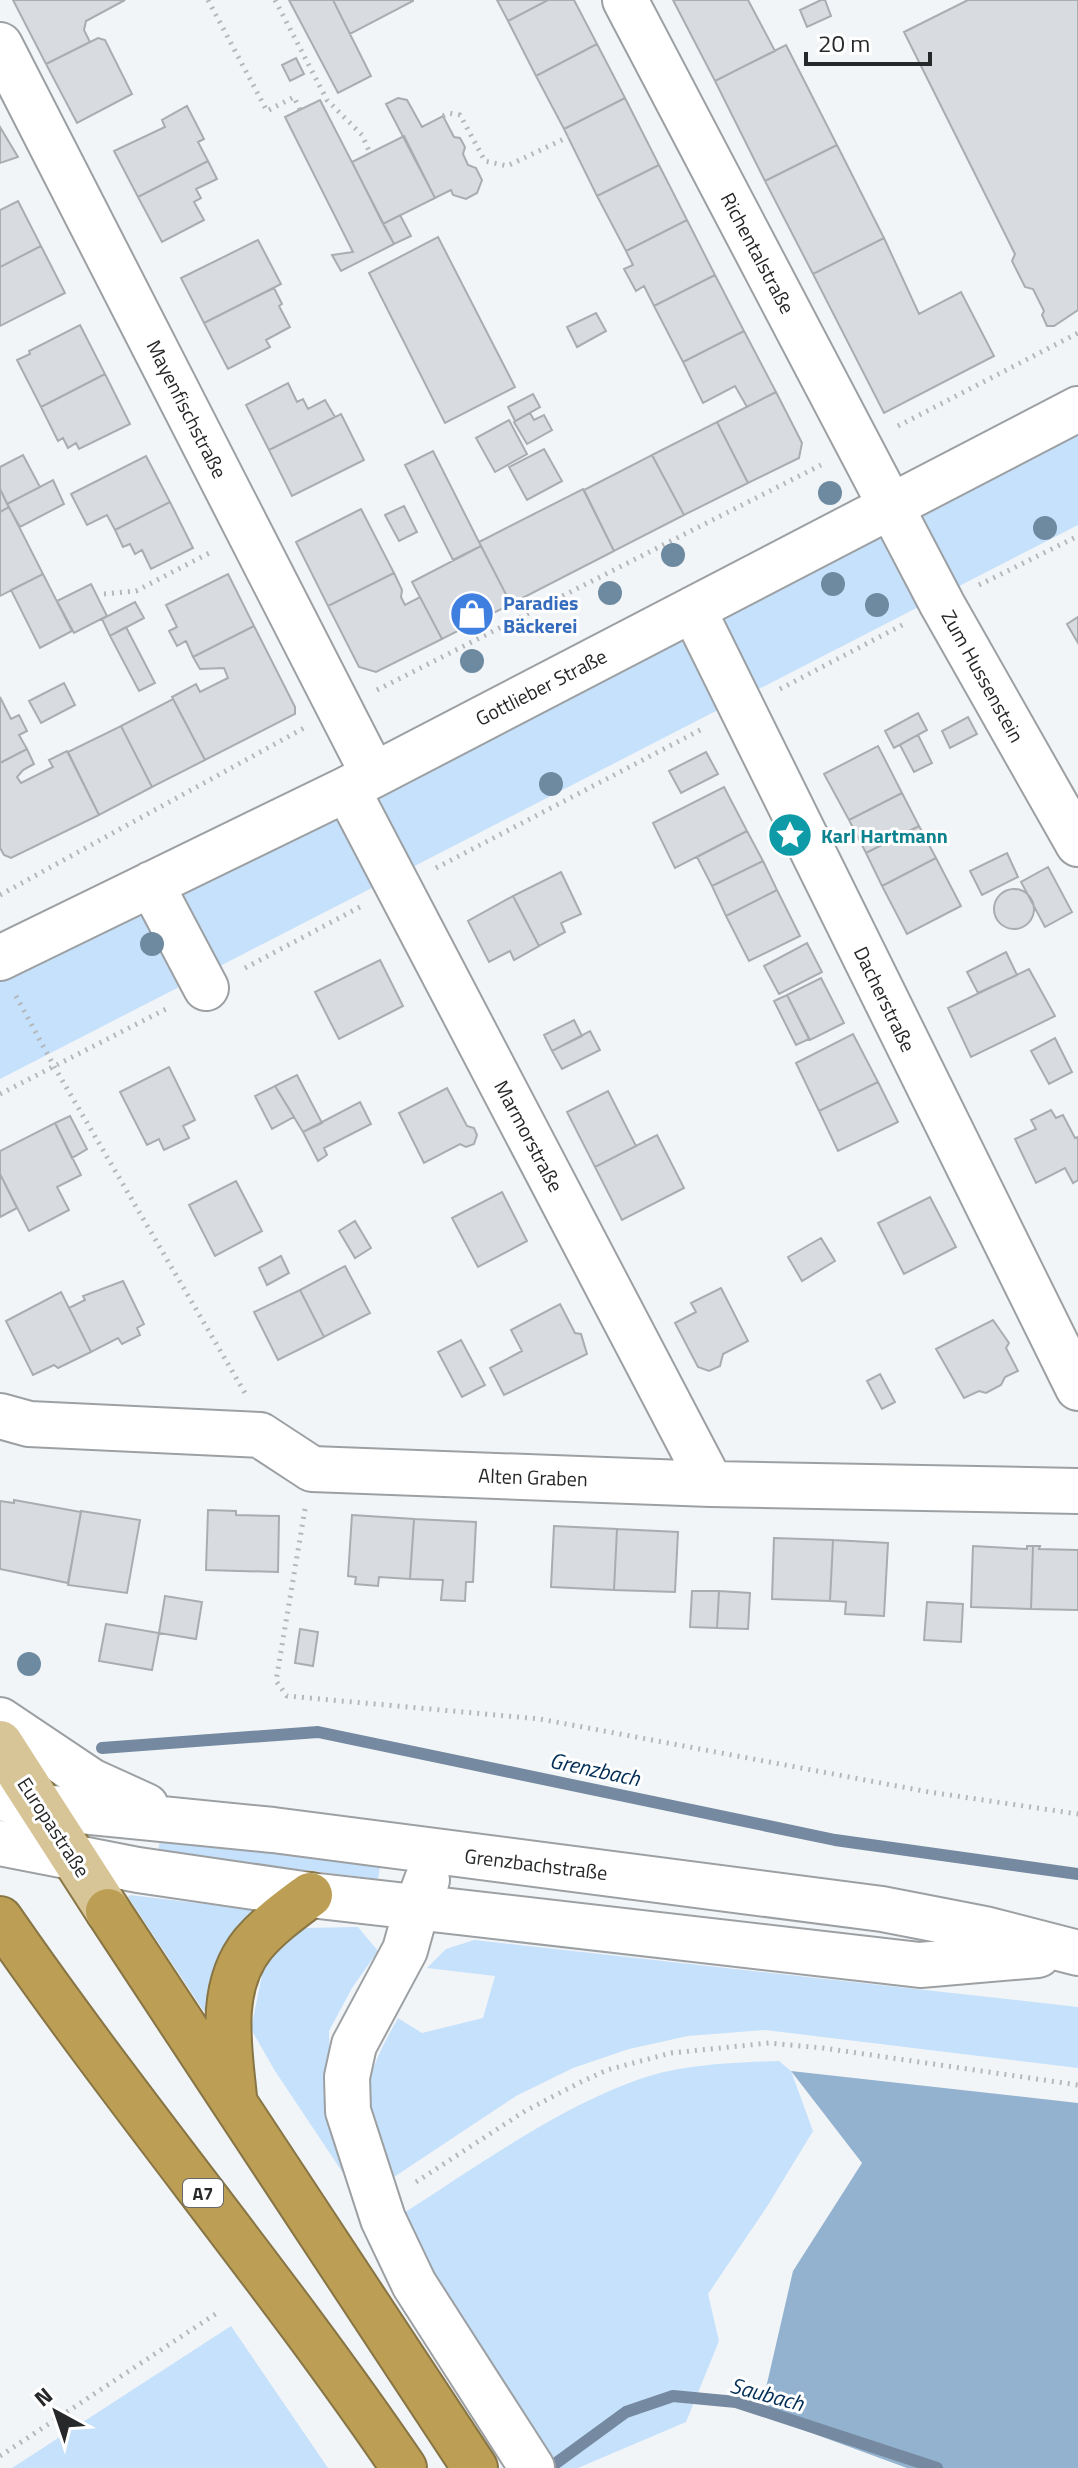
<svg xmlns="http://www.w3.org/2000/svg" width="1078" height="2468" viewBox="0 0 1078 2468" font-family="'Titillium Web',sans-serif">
  <rect width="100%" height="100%" fill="#f2f5f8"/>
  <path fill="#c5e1fb" d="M1078 431V525L0 1079V980Z
    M160 1840 380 1867 378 1879 158 1852Z
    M130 1895 255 1910 254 1917 208 2012 203 2010 128 1897Z
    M358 1927 378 1951 352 1988 329 2031 331 2110 349 2182 275 2071 251 2029 264 1965 303 1928Z
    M474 1940 1078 2007V2068L765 2030 688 2036 629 2049 573 2068 516 2096 394 2177C364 2099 355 2094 398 2018L422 2033 483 2018 495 1976 427 1968 446 1949Z
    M779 2061 791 2071 813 2131 768 2205 708 2294 719 2341 686 2422 578 2468H553L433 2284 402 2214C475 2168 548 2114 629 2083 677 2064 728 2063 779 2061Z
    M231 2326 328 2468H12Z"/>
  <path fill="#92b2cf" d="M791 2071 1078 2103V2468H907L760 2414 793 2271 862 2163Z"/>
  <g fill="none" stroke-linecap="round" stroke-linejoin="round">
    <path stroke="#758aa0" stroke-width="12" d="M102 1748 318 1732 835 1840 1078 1874
      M552 2466 626 2412 673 2396 736 2402 937 2468"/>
  </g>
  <path fill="#d8dbdf" stroke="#a9adb0" stroke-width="2" d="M13 0H125L86 21 84 30 90 42 46 64Z
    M289 0H333L371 76 338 93Z
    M333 0H413V1L350 34Z
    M497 0H548L508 21Z
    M548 0H574L597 44 536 76 508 21Z
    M673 0H748L775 51 715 81Z
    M821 0H825L831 16 807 27 800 10Z
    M968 0H1078V310L1054 326H1047L1042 315 1044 311 1033 289 1025 287 1012 261 1015 254 904 32Z
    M98 38 105 40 132 94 77 123 46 64Z
    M597 44 625 98 564 129 536 76Z
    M786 45 837 145 765 181 715 81Z
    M296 58 304 74 290 81 282 65Z
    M398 98 407 100 422 127 443 116 454 137 460 138 465 147 463 154 468 165 476 168 482 180 477 193 466 199 453 195 451 190 435 198 386 104Z
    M625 98 659 165 597 196 564 129Z
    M320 100 394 244 341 271 332 255 353 252 285 117Z
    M187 106 204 139 198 142 208 161 138 197 114 151 165 127 162 120Z
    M0 127 18 157 0 163Z
    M404 136 435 198 383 224 352 162Z
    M837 145 884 238 813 274 765 181Z
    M208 161 217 179 196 189 201 198 194 202 204 220 162 242 138 197Z
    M659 165 687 220 626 251 597 196Z
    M18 201 41 246 0 267V210Z
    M400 215 411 236 394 244 383 224Z
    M687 220 715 275 654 306 644 286 636 291 624 269 633 265 626 251Z
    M438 237 515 387 445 423 369 273Z
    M884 238 919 314 961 292 994 356 884 413 813 274Z
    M258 240 281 284 204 323 181 278Z
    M41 246 65 293 0 326V267Z
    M715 275 744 331 683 362 654 306Z
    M274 288 282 304 279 306 290 327 266 340 270 347 228 369 204 323Z
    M596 313 606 331 577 347 567 327Z
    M80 325 105 374 41 407 17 360 30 354 29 351Z
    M744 331 776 392 747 407 735 386 703 403 683 362Z
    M105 374 130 424 79 449 76 443 68 448 63 438 58 441 41 407Z
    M288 383 297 402 303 399 308 409 325 400 335 417 269 450 246 405Z
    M776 392 802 443 799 458 748 483 717 422Z
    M533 394 540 407 515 421 508 407Z
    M530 413 534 420 544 415 552 430 527 444 514 422Z
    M341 414 364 460 292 496 269 450Z
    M509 420 527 454 495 472 476 438Z
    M717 422 748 483 684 515 652 455Z
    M544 449 562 481 527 500 509 467Z
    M433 451 481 546 453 560 405 465Z
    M23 455 40 487 7 504 0 489V467Z
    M652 455 684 515 614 551 584 490Z
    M146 456 170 502 115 530 107 515 87 525 71 494Z
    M53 480 64 504 20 527 7 504Z
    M0 489 9 507 0 512Z
    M583 489 614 551 511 604 479 542Z
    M170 502 193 548 151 569 142 550 135 554 130 544 123 547 115 530Z
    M404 506 417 532 399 541 385 515Z
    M9 507 43 574 0 596V512Z
    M361 509 394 573 328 606 296 542Z
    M481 546 511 604 442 639 412 582Z
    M394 573 402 590 401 597 405 605 420 597 442 639 376 672 359 667 328 606Z
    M43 574 72 631 40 648 11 590Z
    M228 574 254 626 193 657 186 641 177 646 169 631 177 627 166 605Z
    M91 584 107 616 74 633 57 601Z
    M135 602 144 618 110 636 102 619Z
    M1078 617V643L1067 624Z
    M254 626 295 707V714L205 760 172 697 196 684 200 692 228 678 224 668 200 669 193 657Z
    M126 627 155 683 139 691 110 636Z
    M64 683 75 705 41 723 29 701Z
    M0 697 11 719 19 715 27 731 19 735 27 749 0 763Z
    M173 699 205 760 152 787 121 726Z
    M918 713 927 730 894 748 885 731Z
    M968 717 977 734 950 748 942 731Z
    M121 726 152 787 99 815 68 752Z
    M918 735 932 763 914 772 900 745Z
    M878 746 902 793 849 820 824 774Z
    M27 749 34 764 23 770 17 777 21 783 53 767 49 760 67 751 99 815 11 858 4 855 0 848V763Z
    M706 752 718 774 681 793 669 771Z
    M724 787 747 831 675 868 653 823Z
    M902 793 919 826 866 853 849 820Z
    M919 826 936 858 882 886 866 853Z
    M747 831 763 861 712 886 697 857Z
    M1007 853 1018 877 982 895 970 871Z
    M936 858 961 906 907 934 882 886Z
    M763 861 777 890 726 916 712 886Z
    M1048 867 1072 912 1045 927 1021 882Z
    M561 872 581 914 561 923 565 932 539 946 513 896Z
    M994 909a20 20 0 1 1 40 0a20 20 0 1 1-40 0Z
    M777 890 800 936 749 961 726 916Z
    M513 896 539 946 514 960 510 951 489 962 468 921Z
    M807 943 822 972 779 994 764 966Z
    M1006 952 1017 975 978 993 967 972Z
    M380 960 403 1006 339 1039 315 992Z
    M1029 969 1055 1016 971 1057 948 1008Z
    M821 978 844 1023 810 1040 787 995Z
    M787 995 809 1039 796 1045 774 1001Z
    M574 1020 582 1036 552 1051 544 1035Z
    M590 1031 600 1050 562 1069 552 1051Z
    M853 1034 878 1082 819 1111 796 1063Z
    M1055 1038 1072 1072 1049 1084 1031 1051Z
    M169 1067 195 1120 183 1126 189 1138 164 1150 159 1139 147 1145 120 1092Z
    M297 1075 322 1123 303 1132 275 1086Z
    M878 1082 898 1122 838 1151 819 1111Z
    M275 1086 294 1117 272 1129 255 1096Z
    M447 1088 467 1126 474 1128 477 1135 474 1144 466 1147 460 1144 424 1163 399 1113Z
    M608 1091 636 1146 595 1167 567 1112Z
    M360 1102 371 1124 324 1148 327 1155 318 1161 303 1132Z
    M1051 1110 1056 1118 1063 1115 1075 1138 1078 1137V1180L1073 1183 1065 1168 1036 1183 1015 1139 1036 1129 1031 1120Z
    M70 1116 87 1149 72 1158 55 1123Z
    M55 1123 81 1175 57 1187 69 1210 29 1231 0 1174V1151Z
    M657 1135 684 1188 622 1220 595 1167Z
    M0 1174 17 1208 0 1217Z
    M236 1181 262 1231 215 1256 189 1205Z
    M502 1192 527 1241 478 1267 452 1218Z
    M930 1197 956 1247 904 1274 878 1223Z
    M355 1221 371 1248 355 1258 339 1231Z
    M821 1238 835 1261 802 1281 788 1257Z
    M281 1256 289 1273 267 1285 259 1268Z
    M345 1266 370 1313 324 1337 300 1290Z
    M123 1281 144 1324 137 1328 140 1335 122 1344 118 1338 91 1352 69 1308 85 1300 83 1296Z
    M721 1288 748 1341 723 1354 720 1366 709 1371 698 1367 675 1323 696 1312 691 1303Z
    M300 1290 324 1337 278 1360 254 1312Z
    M61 1292 91 1352 58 1368 54 1365 33 1375 6 1321Z
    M560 1304 575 1333 581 1334 587 1354 504 1395 490 1368 522 1351 511 1330Z
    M993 1320 1009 1343 1006 1348 1018 1371 1005 1377 1001 1385 986 1393 979 1391 964 1398 936 1349Z
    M461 1340 485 1385 462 1397 438 1352Z
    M880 1374 895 1402 882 1409 867 1381Z
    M14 1500 81 1512 68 1583 0 1569V1501L14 1503Z
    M208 1510 236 1511V1515L279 1516 278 1572 206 1570Z
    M81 1511 140 1520 127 1593 68 1585Z
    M352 1515 414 1519 410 1579 379 1577 378 1586 355 1584 356 1577 348 1576Z
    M414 1519 476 1522 473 1582H466L465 1601 441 1600 443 1580 410 1579Z
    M554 1526 617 1529 614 1590 551 1587Z
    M617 1529 678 1532 675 1592 614 1590Z
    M774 1538 833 1540 830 1601 772 1599Z
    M833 1540 888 1543 884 1616 845 1614 846 1602 830 1601Z
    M973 1546 1027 1549V1546H1033L1031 1609 971 1607Z
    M1033 1546H1040L1039 1549 1078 1550V1610L1031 1609Z
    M692 1591H719L717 1628 690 1627Z
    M719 1591 750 1593 748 1629 717 1628Z
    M165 1596 202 1602 196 1639 159 1633Z
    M927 1602 963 1604 961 1642 924 1640Z
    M106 1624 159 1633 152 1670 99 1661Z
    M300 1629 318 1632 313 1666 295 1663Z"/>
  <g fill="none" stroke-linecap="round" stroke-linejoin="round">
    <g stroke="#9da0a3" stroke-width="48">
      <path id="minor" d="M625 0 942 604 1078 844
        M0 45 373 774
        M693 609 1078 1388
        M347 789 711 1484
        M151 884 206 988
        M0 958 347 789 1078 409
        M0 1416 29 1424 260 1435 312 1469 711 1484 1078 1491
        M0 1720 91 1781 146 1806
        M0 1798 41 1807 273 1830 882 1909 985 1929 1078 1953
        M0 1843 138 1870 310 1895 920 1965 1038 1955
        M427 1880 417 1907 405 1950 354 2045 347 2077 348 2111 383 2219 414 2284 532 2468"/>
    </g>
    <g stroke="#887545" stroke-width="48">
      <path id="major" d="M0 1743 108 1911"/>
    </g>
    <g stroke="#887545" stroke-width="48">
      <path id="highway" d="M108 1911 475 2468
        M0 1919C129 2106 276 2280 404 2468
        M234 2097C229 2047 218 1987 253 1944 269 1925 290 1910 310 1895"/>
    </g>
    <path stroke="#b5b7ba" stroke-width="5" stroke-dasharray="2 6" stroke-linecap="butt" d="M208 0 267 111 294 97 300 110
      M275 0 327 100 362 135 370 153
      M443 116 449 113 460 115 485 161 507 166 568 137
      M898 426 1078 333
      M979 585 1078 536
      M104 594 136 591 213 551
      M780 689 906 623
      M377 690 821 465
      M436 868 704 728
      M0 895 304 728
      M245 968 360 907
      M16 996 55 1068 245 1393
      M0 1094 168 1008
      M305 1509 276 1681 287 1696 540 1719 929 1792 1078 1814
      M416 2182 525 2111 581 2082 607 2070 671 2053 769 2043 823 2048 1078 2085
      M0 2456 220 2311"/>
    <use href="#minor" stroke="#fff" stroke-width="44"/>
    <use href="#major" stroke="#d7c598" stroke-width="44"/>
    <use href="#highway" stroke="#bc9f54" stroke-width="44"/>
  </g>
  <g fill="#6d8aa1">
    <circle cx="830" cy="493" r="12"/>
    <circle cx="1045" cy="528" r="12"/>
    <circle cx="673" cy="555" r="12"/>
    <circle cx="833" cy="584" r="12"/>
    <circle cx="610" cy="593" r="12"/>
    <circle cx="877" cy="605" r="12"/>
    <circle cx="472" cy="661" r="12"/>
    <circle cx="551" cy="784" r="12"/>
    <circle cx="152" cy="944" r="12"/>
    <circle cx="29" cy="1664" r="12"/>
  </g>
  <defs>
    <g id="shop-disc" transform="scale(2.3)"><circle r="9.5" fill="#3f7fe0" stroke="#fff"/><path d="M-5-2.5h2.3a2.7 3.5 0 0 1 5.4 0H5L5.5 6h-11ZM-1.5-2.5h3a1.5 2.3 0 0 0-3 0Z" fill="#fff"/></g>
    <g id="sight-disc" transform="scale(2.3)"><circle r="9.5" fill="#0f9aa8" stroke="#fff"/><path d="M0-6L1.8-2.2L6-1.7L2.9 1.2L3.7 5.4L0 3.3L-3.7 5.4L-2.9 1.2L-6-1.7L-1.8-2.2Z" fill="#fff"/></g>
  </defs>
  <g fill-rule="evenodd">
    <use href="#shop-disc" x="472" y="614"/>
    <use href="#sight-disc" x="790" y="835"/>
  </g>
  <g text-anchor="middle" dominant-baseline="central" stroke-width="6" stroke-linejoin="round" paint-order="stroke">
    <rect fill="#fff" stroke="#686869" stroke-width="2" x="183" y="2179" width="40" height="28" rx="6"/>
    <g font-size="18" font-weight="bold" fill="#272829">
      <text x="203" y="2193">A7</text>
    </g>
    <g font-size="20" fill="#272829" stroke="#fff">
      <text transform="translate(758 253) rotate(62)">Richentalstraße</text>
      <text transform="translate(187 409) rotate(63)">Mayenfischstraße</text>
      <text transform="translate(983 676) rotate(61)">Zum Hussenstein</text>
      <text transform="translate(541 687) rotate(-27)">Gottlieber Straße</text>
      <text transform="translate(885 999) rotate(64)">Dacherstraße</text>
      <text transform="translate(529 1136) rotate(62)">Marmorstraße</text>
      <text transform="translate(533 1477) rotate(2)">Alten Graben</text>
      <text transform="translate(54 1827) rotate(57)">Europastraße</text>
      <text transform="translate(536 1864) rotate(7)">Grenzbachstraße</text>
    </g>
    <g font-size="20" font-weight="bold" fill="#366cbe" stroke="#fff" text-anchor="start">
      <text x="503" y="602">Paradies<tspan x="503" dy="23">Bäckerei</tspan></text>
    </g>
    <g font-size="20" font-weight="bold" fill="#0d838f" stroke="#fff" text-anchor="start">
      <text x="821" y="835">Karl Hartmann</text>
    </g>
    <g font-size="22" font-style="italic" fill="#032e56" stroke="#fff">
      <text transform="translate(595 1769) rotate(12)">Grenzbach</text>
      <text transform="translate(767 2394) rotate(15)">Saubach</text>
    </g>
  </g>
  <g transform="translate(56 2412) rotate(320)" stroke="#ffffff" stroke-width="6" paint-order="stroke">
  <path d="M0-6L14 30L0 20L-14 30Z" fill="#272829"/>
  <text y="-12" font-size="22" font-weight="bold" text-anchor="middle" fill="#272829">N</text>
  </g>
  <path d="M806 52v12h124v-12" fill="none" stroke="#272829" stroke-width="4"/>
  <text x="818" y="52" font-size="24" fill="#272829" stroke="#ffffff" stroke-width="6" paint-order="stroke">20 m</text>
</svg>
